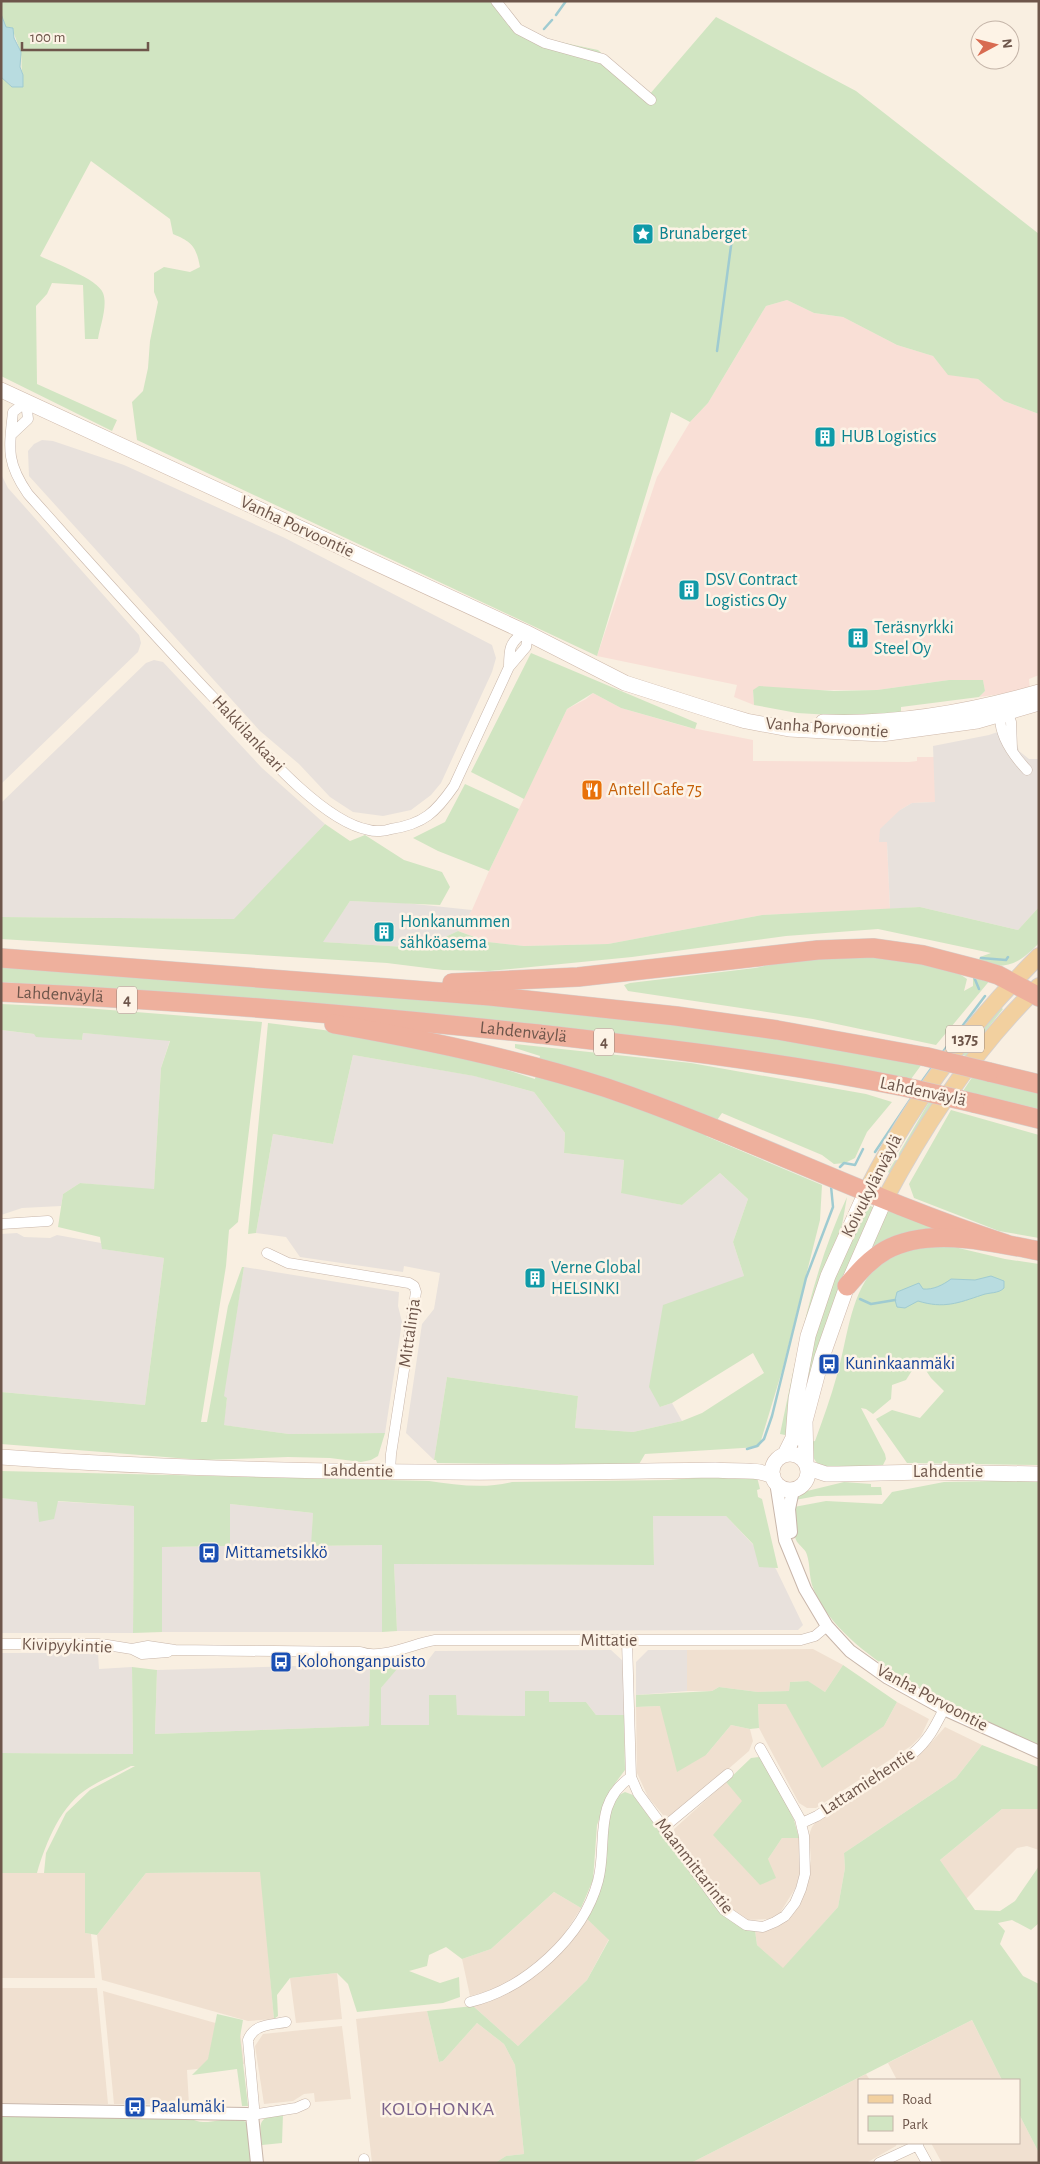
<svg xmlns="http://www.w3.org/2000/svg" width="1040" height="2164" viewBox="0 0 1040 2164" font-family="'Alegreya Sans',sans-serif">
  <rect width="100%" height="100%" fill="#f9efe1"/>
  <path fill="#f0e0d0" d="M813 1649 843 1665 825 1692 807 1681 790 1682 789 1691 758 1692 719 1687 712 1691H687V1650Z
    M897 1702 929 1719 921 1736 911 1746 816 1808H807L799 1803 759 1728 758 1704H787L884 1726Z
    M660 1706 706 1755 731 1725 750 1729 753 1741 749 1751 673 1817 663 1815 648 1797 637 1773 636 1707Z
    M945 1727 982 1745 956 1778 844 1853 845 1868 838 1907 783 1969 757 1945 755 1930 767 1929 781 1924 794 1913 804 1893 808 1878 811 1860 809 1835 812 1827 817 1820 929 1745Z
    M726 1782 742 1800 768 1859 782 1838H799L801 1870 796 1887 780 1913 769 1919 747 1920 726 1907 675 1838 674 1829Z
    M1002 1809H1039V1850L1027 1846 1017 1848 966 1899 940 1860Z
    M261 1872 274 2019 248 2021 102 1980 97 1935 146 1873Z
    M1 1873H85V1933L91 1934 95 1978H1Z
    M554 1892 581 1908 563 1936 529 1971 503 1987 470 1996 462 1959 491 1949Z
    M586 1918 609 1939 587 1980 518 2046 473 2006 536 1974Z
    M337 1973 342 2019 296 2023 290 1978Z
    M1 1988H97L108 2104 1 2103Z
    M103 1991 240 2030 244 2064 187 2070 189 2105 114 2104Z
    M427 2011 439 2062 443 2061 477 2023 504 2044 515 2065 524 2154 506 2156 495 2163H372L356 2019Z
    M972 2020 1002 2080H897L888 2063Z
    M342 2026 351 2099 315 2102 314 2093 304 2094 293 2101 264 2104 255 2046 263 2034Z
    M866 2074 870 2080H859V2143H897L896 2146 866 2163H691Z
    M1019 2114 1039 2153V2163H942L931 2143H1019Z"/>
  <path fill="#f9dfd6" d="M787 300 814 313 843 317 897 345 933 356 948 374 978 379 1004 401 1039 414V675L1029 679 1030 690 979 697 985 691 983 680H949L877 690H753L754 705 734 697 737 685 597 656 657 477 690 422 708 403 766 306Z
    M593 693 621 708 687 727 753 740V761L909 762 917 761V757H934L936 802 912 803 900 810 887 842 890 909 762 915 608 944 524 946 488 942 458 931 472 910 489 871 567 709 586 699Z"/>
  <path fill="#e8e1dc" d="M42 440 53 441 124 465 285 538 492 645 496 658 492 672 441 783 431 795 411 810 383 816 353 812 330 797 299 764 260 731 29 476 28 451 34 444Z
    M1 474 8 488 139 635 141 643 138 652 1 784Z
    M154 660 163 662 262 768 325 824 235 919 1 917V803L146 663Z
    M1012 727 1019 751 1029 759H1039V907L1018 930 920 907 890 909 887 842H879L880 829 900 810 912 803 935 802 933 746 989 735Z
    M350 901 405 903 472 910 458 931 422 948 322 942Z
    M1 1030 82 1040 83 1033 170 1040 161 1068 154 1190 80 1183 63 1194 61 1206 22 1208 1 1215Z
    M353 1055 475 1076 534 1092 565 1133 564 1153 624 1160 621 1192 682 1205 720 1173 748 1199 733 1242 744 1276 660 1407 672 1403 682 1421 633 1432 575 1428 578 1396 447 1377 434 1460 406 1433 422 1324 434 1309 440 1273 404 1266 403 1272 300 1257 286 1237 256 1233 273 1134 333 1144Z
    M17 1233 24 1237 50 1238 57 1235 101 1243 103 1249 164 1258 145 1405 1 1392V1234Z
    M244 1267 399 1292 398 1306 402 1322 385 1433 289 1434 223 1425 227 1399 223 1396Z
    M1 1498 134 1506 133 1633H1Z
    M230 1504 313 1513 312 1546 382 1545V1632H162V1547L230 1546Z
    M653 1516H726L776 1569 803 1625 798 1630 397 1631 394 1564 654 1565Z
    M611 1650 623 1661 624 1715H596L586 1702H549V1691H525V1716L456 1715 429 1695V1725H381V1688L395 1670 426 1663 435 1651Z
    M648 1650H687V1691L636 1695V1662Z
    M1 1653H98L99 1669 132 1667 133 1754 1 1753Z
    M370 1664 369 1726 155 1734 157 1670Z"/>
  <path fill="#d1e5c2" d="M1 1H496L513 22 541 38 598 50 649 95 716 17 856 91 1039 234V414L1004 401 978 379 948 375 933 356 897 345 843 317 814 313 787 300 766 306 708 403 690 422 671 412 597 656 137 440 132 402 143 391 148 368 150 341 158 302 154 292V273L164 267 190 272 200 267C196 246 192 242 173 234L170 219 91 161 40 256C54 263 98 279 103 293 108 306 100 326 98 339H85L83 285 52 283 47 294 36 306 37 384 117 420 112 431 1 376V77L13 87 23 75C20 66 23 59 20 51 18 42 14 37 13 28L6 27 1 14Z
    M531 653 697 723 695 729 621 708 593 693 567 709 524 799 471 772Z
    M949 680H983L985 691 979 697 901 707V712L848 716 797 713 754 705 753 690 759 686 834 691 877 690Z
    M465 784 519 809 489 871 438 851 413 838 445 822Z
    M325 824 350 841 365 835 404 860 442 872 450 887 440 905 350 901 323 942 422 948 458 931 488 942 524 946 608 944 762 915 920 907 1018 930 1039 907V943C1019 964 1007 970 977 963L980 957 991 953 878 929 786 936 632 957 489 971 443 970 387 963 1 939V917L234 919Z
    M804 958C847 958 933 952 967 979L964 991 973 986V973L991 979 936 1045 813 1019 628 991 624 985 630 983 755 968Z
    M1 963 483 1000 794 1039 922 1064 911 1079H903L251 999 1 982Z
    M1 1004 85 1008 262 1022 238 1222 229 1230 226 1266 201 1422H207L228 1306 242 1267H244L224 1396 227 1398 224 1425 289 1434 385 1433 378 1456 371 1460 361 1462 330 1458 288 1457 203 1460 1 1444V1392L145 1405 164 1258 102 1249 100 1237 58 1227 63 1194 80 1183 154 1189 161 1068 170 1041 83 1033 82 1040 36 1037 34 1034 1 1030Z
    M999 1006 1003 1009 966 1056 960 1054Z
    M268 1023 355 1034 455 1053 535 1079 540 1056 515 1048V1044L691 1063 866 1094 892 1102 867 1132 855 1158 845 1163 834 1164 822 1155 722 1113 706 1136 822 1185 820 1220 782 1371 759 1447 645 1454 638 1466 437 1463 436 1460H434L447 1377 578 1396 575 1428 633 1432 682 1421 702 1413 764 1373 753 1353 672 1403 660 1407 649 1387 663 1305 744 1276 733 1242 748 1199 720 1173 682 1205 621 1193 624 1160 564 1153 565 1133 534 1092 474 1076 353 1055 333 1144 273 1134 256 1233 248 1234Z
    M973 1076 1039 1091V1109L963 1091Z
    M929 1102 934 1103 892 1175 888 1172Z
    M951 1110 1039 1135V1238L999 1231 914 1198 909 1184Z
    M847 1197 842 1225 829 1257 790 1436 780 1434C797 1354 812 1271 847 1197Z
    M866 1203 874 1208 797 1424 806 1369 829 1291Z
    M889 1205 955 1232 866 1257Z
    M950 1246 1005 1259 1039 1264V1465L907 1463 876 1419 892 1410 920 1418 944 1391 931 1378 921 1363 913 1369 906 1380 892 1385 891 1399 873 1414 866 1409 861 1408 885 1454 886 1459 883 1465C865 1467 822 1478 813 1457 811 1453 810 1447 809 1442L815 1441C823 1419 831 1397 837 1375 849 1335 850 1280 890 1256 909 1246 930 1247 950 1246Z
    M1 1471 429 1481C456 1485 485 1489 512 1482L669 1480 756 1473 760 1489 757 1490 758 1497 762 1499 778 1568 759 1567 753 1544 726 1516H653L654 1565 394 1564 397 1631 382 1632V1545L311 1546 313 1513 230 1504V1546L162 1547V1632L133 1633 134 1506 58 1501 54 1519 39 1522 37 1502 1 1498Z
    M1039 1480V1746C970 1713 839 1661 812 1585 809 1575 810 1564 807 1555 806 1550 801 1547 798 1543 792 1536 792 1515 794 1507L826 1501 882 1504 892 1492 944 1482Z
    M844 1482 871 1484V1487H881L882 1495 817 1496 795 1500 803 1492Z
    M385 1663H402L381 1688V1725H429V1695H456L457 1715 525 1716V1691H549V1702H586L596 1715H624L625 1770 610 1790 597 1825 593 1880 581 1908 554 1892 491 1949 462 1959 446 1947 429 1955 427 1966 409 1971 440 1983 459 1977 460 1997 443 2003 357 2012 348 1984 337 1973 290 1978 277 1995 278 2016 274 2019 260 1872 146 1873 97 1935 85 1933V1873H44L46 1853 66 1813 90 1790 135 1766H131C118 1773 103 1779 90 1787 61 1804 46 1842 37 1873H1V1753L133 1754 132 1667 157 1670 155 1734 369 1726 370 1664Z
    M843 1665 897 1702 884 1726 822 1768 786 1704H758L759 1728 750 1729 731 1725 706 1755 677 1772 660 1706 636 1707V1695L712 1691 719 1687 758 1692 789 1691 790 1682 808 1681 825 1692Z
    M982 1745 1039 1767V1809H1002L940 1860 975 1910 1000 1911 1015 1901 1039 1866V1923L1031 1930 1012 1920 998 1923 1005 1931 1000 1944 1023 1976 1039 1984V2153L1019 2114V2080H1002L972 2020 691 2163H495L506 2156 524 2154 515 2065 504 2044 477 2023 443 2061 439 2062 427 2011 473 2006 518 2046 587 1980 609 1940 586 1918 611 1809 617 1796 625 1792 633 1795 720 1913 748 1931 755 1930 757 1945 783 1968 838 1907 845 1868 844 1853 956 1778Z
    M759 1757 767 1763 794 1820 799 1838H782L768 1859 776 1878 760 1885 713 1835 742 1801 726 1782 751 1758Z
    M217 2014 243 2020 240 2037 248 2106H242L237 2069 192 2075 208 2059Z
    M283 2114 282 2143 262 2145C259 2121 258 2117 283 2114Z
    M1 2115 191 2119C195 2120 199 2122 203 2122 216 2123 238 2113 248 2124L253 2163H1Z"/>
  <path fill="#b8dce0" stroke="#9fcbd1" d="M1 14 6 27 13 28 14 38 21 52 20 67 23 75V87H12L1 77Z
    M991 1276 1004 1281V1288C998 1294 990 1292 982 1295 958 1303 944 1309 918 1301L905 1308 897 1307 895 1300 897 1292 919 1283 923 1289C933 1290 943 1285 951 1279L975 1280Z"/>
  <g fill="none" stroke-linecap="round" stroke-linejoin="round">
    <path stroke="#9fcbd1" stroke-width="2.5" d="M556 15 566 1
      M544 29 552 20
      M717 351 733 231
      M981 958 1006 960 1008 957
      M974 977 979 989
      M942 1053 985 996
      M920 1084 933 1066
      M875 1152 912 1097
      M840 1167 844 1163 855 1165 863 1149
      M860 1299 871 1304 895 1300
      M747 1449 757 1446 764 1439 772 1416 806 1278 833 1207 831 1186"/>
    <g stroke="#c8b6aa" stroke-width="11">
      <path id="minor" d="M496 1 518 29 545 43 603 59 651 100
        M12 434 28 419 26 402 13 412C9 449 6 462 28 494 89 562 149 630 212 696 248 734 318 821 369 830 375 832 385 831 391 829 424 824 436 812 454 786L509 667 526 647 527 641 525 632C509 642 509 650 509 667
        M1001 709C996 732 1012 754 1027 770
        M1006 709 1011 722 1012 749
        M1 1224 48 1221
        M267 1253 288 1263 409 1283 414 1286 416 1292 391 1454 390 1472
        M627 1641 631 1777 638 1793 724 1910 746 1925 763 1927 775 1922 785 1916 795 1903 801 1889 805 1874 804 1836 800 1819 760 1748
        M1 1644H101L132 1649 142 1654 168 1652
        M132 1649 148 1646 175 1650 360 1652C381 1660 412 1644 435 1640H801L815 1636 827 1626
        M802 1823 817 1816 912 1754C928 1741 935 1727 944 1709
        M663 1828 728 1774
        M470 2002C525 1989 583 1937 598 1881 608 1844 592 1803 631 1777
        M252 2115 254 2107 248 2040C254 2024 270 2025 286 2022
        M252 2115 296 2108 305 2104
        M916 2143 927 2163
        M364 2159V2163
        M879 2163 918 2145"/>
    </g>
    <g stroke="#c8b6aa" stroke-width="14">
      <path id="tertiary" d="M776 1482 785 1540 805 1589 827 1626 850 1651 888 1678 944 1709 1039 1752
        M791 1532 789 1509 793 1490
        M1 2110 246 2114 252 2115 257 2163"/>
    </g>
    <g stroke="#ceb8aa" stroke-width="16">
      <path id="secondary" d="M1 390 525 632 625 683 716 712 746 721 789 729 881 734 977 721 1039 703
        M823 722C896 725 969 712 1039 692
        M772 1472a18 18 0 1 1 36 0a18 18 0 1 1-36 0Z
        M785 1454 793 1438 796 1399 808 1336 828 1276 866 1192
        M1 1457C239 1474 477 1474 715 1470 735 1472 754 1468 773 1476
        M806 1462 805 1421 822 1357 847 1286 885 1199
        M808 1468 826 1474H838L925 1472 1039 1474"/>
    </g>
    <g stroke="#d6d0cd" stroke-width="18">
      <path id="primary" d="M866 1192C910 1105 969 1025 1039 956
        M885 1199C926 1122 976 1047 1039 986"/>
    </g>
    <g stroke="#d6d0cd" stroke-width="20">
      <g id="motorway">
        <path d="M1 958 490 996 676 1016 777 1030 927 1057"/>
        <path d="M452 983 578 977 818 950 873 948 923 955 985 971 998 975 1039 997"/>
        <path id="s1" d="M1 992C181 1000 360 1015 539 1034 661 1048 784 1062 905 1087"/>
        <path d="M334 1024C426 1040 518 1059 607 1088 742 1134 870 1200 1006 1244"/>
        <path d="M989 1072 1039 1084"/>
        <path d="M974 1103 1039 1119"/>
        <path d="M847 1286C859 1272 870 1259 886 1250 929 1226 993 1242 1039 1251"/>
      </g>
    </g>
    <use href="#minor" stroke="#fff" stroke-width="10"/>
    <use href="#tertiary" stroke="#fff" stroke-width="12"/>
    <use href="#secondary" stroke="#fff" stroke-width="15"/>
    <use href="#primary" stroke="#f2d09f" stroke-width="16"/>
    <use href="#motorway" stroke="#eeb09d" stroke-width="19"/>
    <g stroke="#d6d0cd" stroke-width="20" stroke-linecap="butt">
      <path id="motorway-bridge" d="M927 1057 989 1072
        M905 1087 974 1103"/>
    </g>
    <use href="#motorway-bridge" stroke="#eeb09d" stroke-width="19"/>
  </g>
  <defs>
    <g id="sight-square" transform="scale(1.125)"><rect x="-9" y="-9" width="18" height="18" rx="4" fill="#0f9aa8" stroke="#fdf3e6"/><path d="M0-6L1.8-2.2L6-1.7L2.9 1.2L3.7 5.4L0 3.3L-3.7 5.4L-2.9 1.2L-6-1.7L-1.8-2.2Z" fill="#fff"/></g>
    <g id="building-square" transform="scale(1.125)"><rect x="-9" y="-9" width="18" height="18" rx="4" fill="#0f9aa8" stroke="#fdf3e6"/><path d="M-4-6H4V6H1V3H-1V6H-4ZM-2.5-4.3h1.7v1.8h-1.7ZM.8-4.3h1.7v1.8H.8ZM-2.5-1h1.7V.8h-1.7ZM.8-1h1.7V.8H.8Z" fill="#fff"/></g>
    <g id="restaurant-square" transform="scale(1.125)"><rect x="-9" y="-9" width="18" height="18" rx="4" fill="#e8710a" stroke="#fdf3e6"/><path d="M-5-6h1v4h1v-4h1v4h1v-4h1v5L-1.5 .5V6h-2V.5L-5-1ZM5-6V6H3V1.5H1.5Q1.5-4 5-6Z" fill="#fff"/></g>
    <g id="bus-square" transform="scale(1.125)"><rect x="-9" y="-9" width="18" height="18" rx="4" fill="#1a4fb4" stroke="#fdf3e6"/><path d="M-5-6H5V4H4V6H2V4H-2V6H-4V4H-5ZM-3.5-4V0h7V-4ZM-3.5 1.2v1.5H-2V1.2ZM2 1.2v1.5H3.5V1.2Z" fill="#fff"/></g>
  </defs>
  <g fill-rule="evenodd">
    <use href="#sight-square" x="643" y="234"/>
    <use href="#building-square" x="825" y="437"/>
    <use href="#building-square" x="689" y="590"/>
    <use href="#building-square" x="858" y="638"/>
    <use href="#restaurant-square" x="592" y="790"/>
    <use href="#building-square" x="384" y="932"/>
    <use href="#building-square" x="535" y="1278"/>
    <use href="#bus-square" x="829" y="1364"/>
    <use href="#bus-square" x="209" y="1553"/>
    <use href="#bus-square" x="281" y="1662"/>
    <use href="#bus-square" x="135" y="2107"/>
  </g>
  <g text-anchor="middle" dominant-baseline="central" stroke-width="5" stroke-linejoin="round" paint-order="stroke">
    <g fill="#fdf3e6" stroke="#99857a" stroke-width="1">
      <rect x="117" y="986.5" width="20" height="27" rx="4"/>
      <rect x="946" y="1025.5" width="38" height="27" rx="4"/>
      <rect x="594" y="1028.5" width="20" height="27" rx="4"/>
    </g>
    <g font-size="16" font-weight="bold" fill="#6e564b">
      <text x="127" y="1000">4</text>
      <text x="965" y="1039">1375</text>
      <text x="604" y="1042">4</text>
    </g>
    <g font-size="18" fill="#0d838f" stroke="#fdf3e6" text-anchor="start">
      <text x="659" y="234">Brunaberget</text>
      <text x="841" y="437">HUB Logistics</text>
      <text x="705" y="580">DSV Contract<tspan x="705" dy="21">Logistics Oy</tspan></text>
      <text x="874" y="628">Teräsnyrkki<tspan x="874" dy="21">Steel Oy</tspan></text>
      <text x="400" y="922">Honkanummen<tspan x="400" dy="21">sähköasema</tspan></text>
      <text x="551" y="1268">Verne Global<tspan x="551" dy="21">HELSINKI</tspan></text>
    </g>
    <g font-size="18" fill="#6e564b" stroke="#fdf3e6">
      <text transform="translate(297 527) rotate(25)">Vanha Porvoontie</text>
      <text transform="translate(827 728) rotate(4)">Vanha Porvoontie</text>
      <text transform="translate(248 734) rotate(47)">Hakkilankaari</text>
      <text stroke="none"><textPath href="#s1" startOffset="59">Lahdenväylä</textPath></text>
      <text stroke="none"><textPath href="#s1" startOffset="524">Lahdenväylä</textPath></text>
      <text transform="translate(923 1092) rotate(12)">Lahdenväylä</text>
      <text transform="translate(872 1186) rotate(-63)">Koivukylänväylä</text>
      <text transform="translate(410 1333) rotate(-82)">Mittalinja</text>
      <text transform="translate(358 1471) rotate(1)">Lahdentie</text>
      <text x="948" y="1472">Lahdentie</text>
      <text x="609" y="1641">Mittatie</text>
      <text transform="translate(67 1646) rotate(2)">Kivipyykintie</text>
      <text transform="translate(932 1698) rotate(28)">Vanha Porvoontie</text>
      <text transform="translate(868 1782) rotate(-33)">Lattamiehentie</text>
      <text transform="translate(694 1866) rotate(52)">Maanmittarintie</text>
    </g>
    <g font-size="18" fill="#c56008" stroke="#fdf3e6" text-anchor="start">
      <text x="608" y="790">Antell Cafe 75</text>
    </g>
    <g font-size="18" fill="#164399" stroke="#fdf3e6" text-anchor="start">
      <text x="845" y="1364">Kuninkaanmäki</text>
      <text x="225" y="1553">Mittametsikkö</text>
      <text x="297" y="1662">Kolohonganpuisto</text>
      <text x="151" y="2107">Paalumäki</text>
    </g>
    <g font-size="20" letter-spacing="1" fill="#7b638b" stroke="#fdf3e6">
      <text x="438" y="2109">KOLOHONKA</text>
    </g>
  </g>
  <rect width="1040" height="2164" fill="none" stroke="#6e564b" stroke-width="5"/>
  <rect x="858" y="2079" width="162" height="65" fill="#fdf3e6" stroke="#c4b4a8"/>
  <rect x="868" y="2095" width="25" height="8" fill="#f2d09f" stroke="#c4b4a8"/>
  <text x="902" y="2104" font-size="15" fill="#6e564b">Road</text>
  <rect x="868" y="2116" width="25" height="15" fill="#d1e5c2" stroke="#c4b4a8"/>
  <text x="902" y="2129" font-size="15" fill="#6e564b">Park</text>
  <g transform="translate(995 45) rotate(83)"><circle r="24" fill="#fdf3e6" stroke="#c4b4a8"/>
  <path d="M0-4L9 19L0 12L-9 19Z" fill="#d86b51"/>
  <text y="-8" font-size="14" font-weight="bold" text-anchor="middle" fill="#6e564b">N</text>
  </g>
  <path d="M22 42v8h126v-8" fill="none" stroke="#6e564b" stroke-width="2.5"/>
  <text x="30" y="42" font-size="15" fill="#6e564b" stroke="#fdf3e6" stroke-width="4" paint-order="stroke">100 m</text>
</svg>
